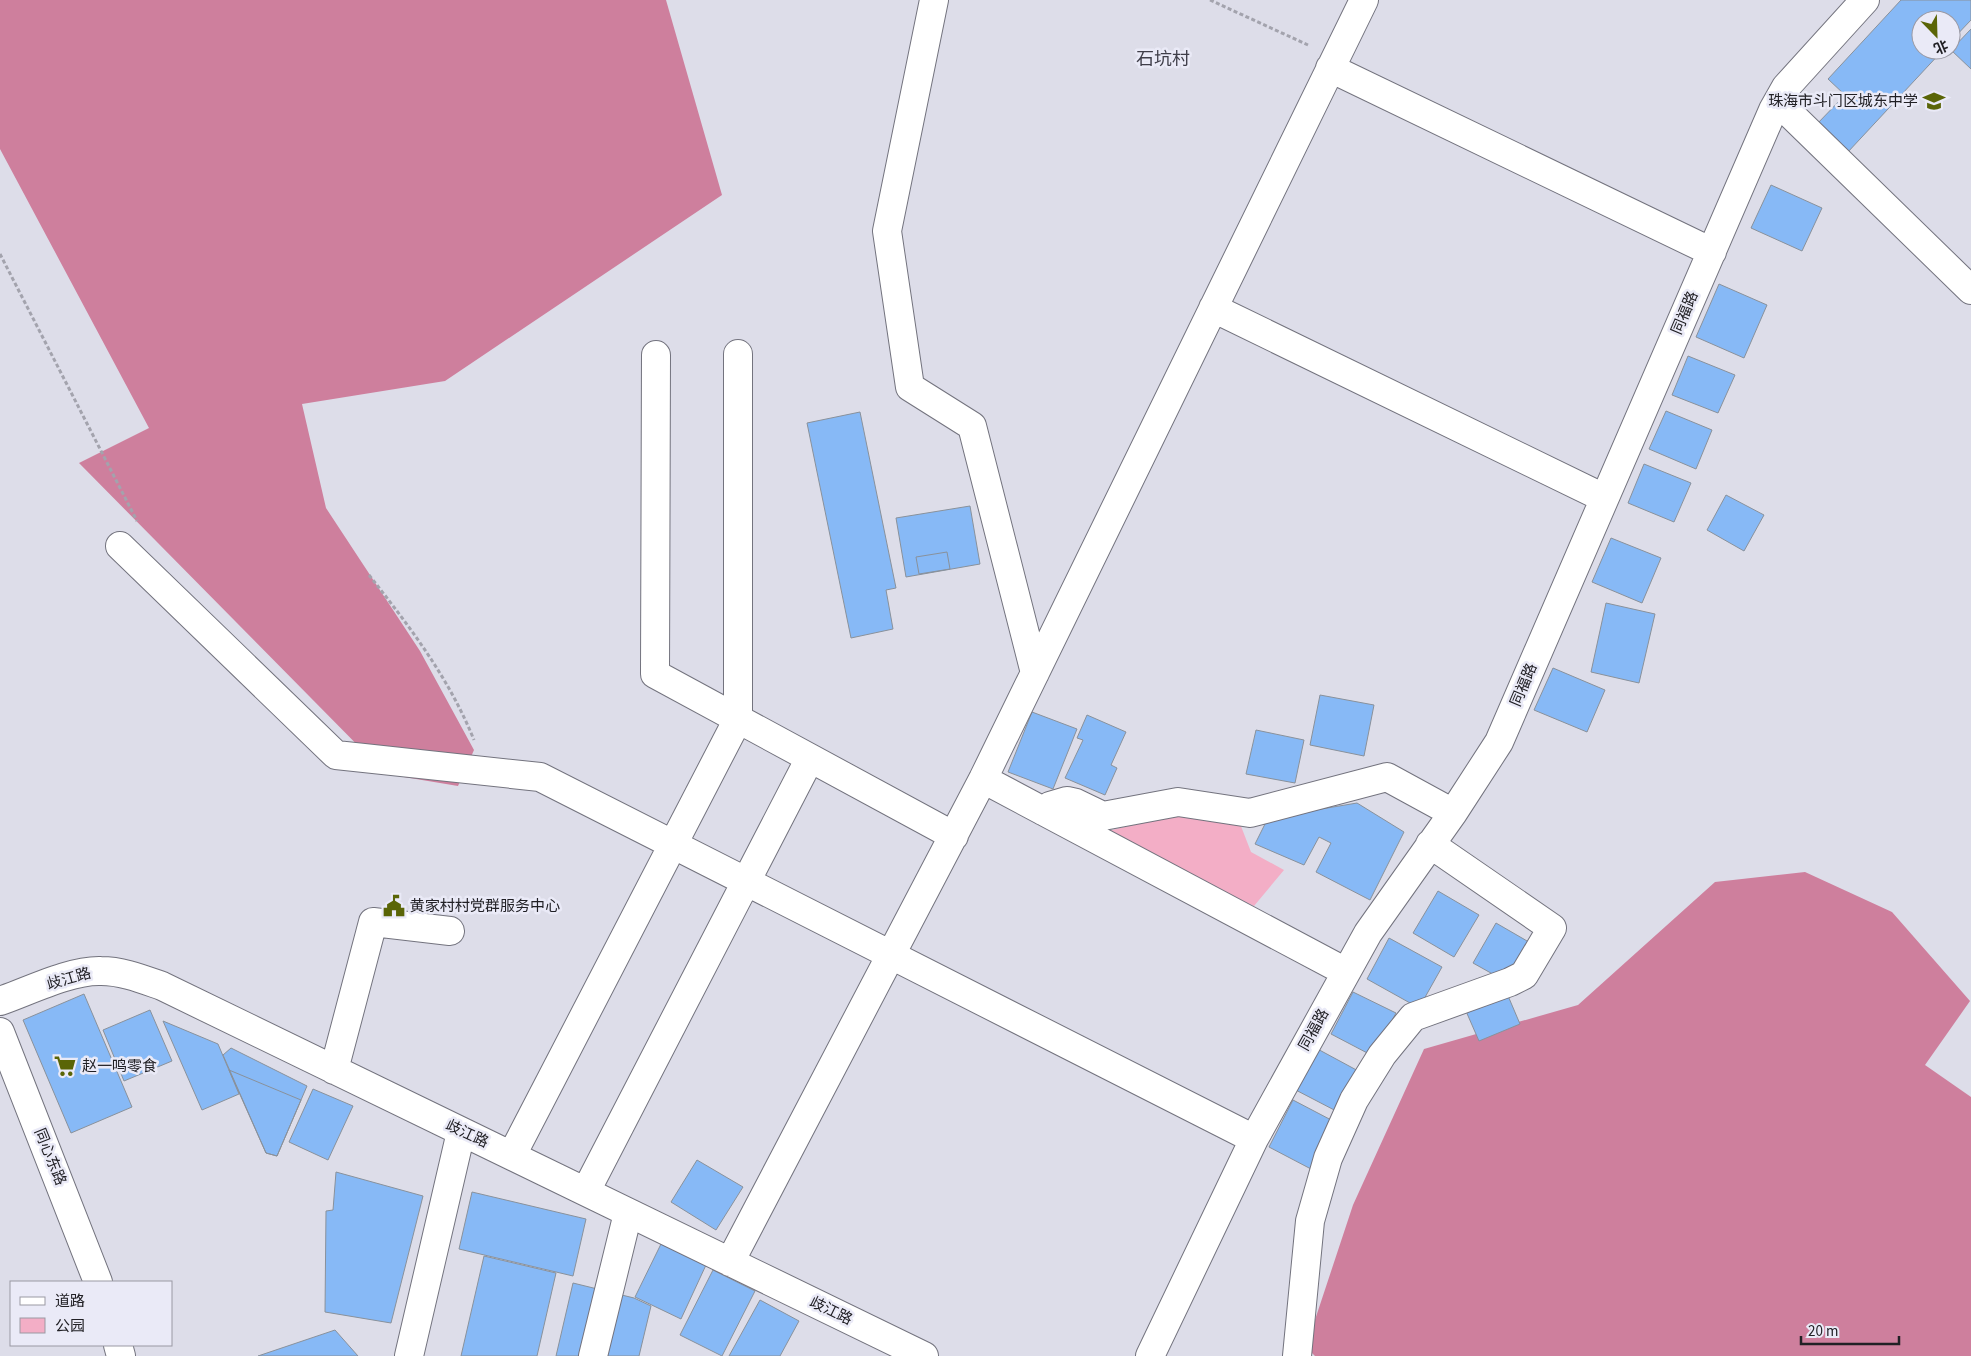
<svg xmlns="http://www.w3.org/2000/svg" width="1971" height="1356" viewBox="0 0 1971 1356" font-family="'Source Sans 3','Noto Sans SC',sans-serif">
  <rect width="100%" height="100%" fill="#dddde9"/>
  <path fill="#f3aec6" d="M1180 813 1239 821 1251 852 1284 870 1254 906 1178 871 1108 831Z"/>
  <path fill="#ce7f9d" d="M0 0H666L722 195 445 381 302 404 326 508 420 651 474 750 458 786 386 774 79 463 149 428 0 149Z
    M1805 872 1892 912 1970 1001 1925 1065 1971 1097V1356H1315L1306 1347 1353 1205 1424 1049 1578 1005 1715 882Z"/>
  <path fill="#87b9f6" stroke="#89919b" d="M1901 0H1971V20L1951 41V20H1921V50H1943L1847 153 1816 125 1845 95 1828 79Z
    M1971 29V69L1951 50Z
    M1771 185 1822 208 1802 251 1751 228Z
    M1719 284 1767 305 1744 358 1696 337Z
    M1688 356 1735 375 1718 413 1672 395Z
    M1666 411 1712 430 1696 469 1649 449Z
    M860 412 896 588 886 590 893 629 851 638 807 423Z
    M1644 464 1691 483 1674 522 1628 503Z
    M1726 495 1764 515 1744 551 1707 530Z
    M970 506 980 564 906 577 896 518Z
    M1611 538 1661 558 1642 603 1592 582Z
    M947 552 950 569 919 574 916 557Z
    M1606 603 1655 614 1639 683 1591 672Z
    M1553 668 1605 690 1587 732 1534 710Z
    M1320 695 1374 705 1364 756 1310 745Z
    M1032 712 1077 729 1053 789 1008 772Z
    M1087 715 1126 732 1111 765 1117 768 1105 795 1065 778 1083 740 1077 738Z
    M1256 730 1304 740 1295 783 1246 774Z
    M1357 803 1404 832 1370 900 1316 872 1331 843 1319 837 1304 865 1255 844 1268 818Z
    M1438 891 1479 915 1454 957 1413 933Z
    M1496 923 1534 945 1515 978 1498 977 1473 963Z
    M1389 938 1442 967 1419 1008 1367 979Z
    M1503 984 1520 1024 1479 1041 1462 1002Z
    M1353 992 1396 1013 1373 1056 1331 1034Z
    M84 994 132 1107 71 1133 23 1020Z
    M150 1010 172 1061 124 1081 103 1030Z
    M163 1021 218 1044 239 1094 202 1110Z
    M1312 1046 1362 1073 1340 1113 1290 1087Z
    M231 1048 307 1086 277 1156 266 1153 223 1055Z
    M229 1070 301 1100 277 1156 266 1153Z
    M313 1089 353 1106 328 1160 289 1142Z
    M1293 1100 1335 1122 1311 1169 1269 1147Z
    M697 1160 743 1187 716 1230 671 1202Z
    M336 1172 423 1196 391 1323 325 1312 326 1211 333 1210Z
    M472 1192 586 1219 573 1276 459 1249Z
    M661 1244 706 1265 681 1319 635 1297Z
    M484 1256 556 1273 537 1356H461Z
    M713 1270 755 1291 722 1356 680 1335Z
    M573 1283 634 1298 651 1306 639 1356H556Z
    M760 1300 799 1321 780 1356H729Z
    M335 1330 358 1356H258Z"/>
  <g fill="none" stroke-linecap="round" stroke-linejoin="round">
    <g stroke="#73737e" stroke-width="30">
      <path id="minor" d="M934 0 887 231 910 387 972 426 1035 673
        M1330 68 1712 252
        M1778 102 1971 290
        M1213 308 1604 498
        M656 355 655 674 954 836
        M120 546 336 755 540 777 1254 1139
        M983 779 1346 972
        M1043 811 1050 806 1067 801 1076 803 1103 816 1178 802 1250 813 1387 777 1453 813
        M0 1001C29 991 70 970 101 971 122 971 142 979 162 986L924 1356
        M0 1032 98 1282
        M334 1070 373 922 450 931
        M512 1155 738 719V354
        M586 1191 810 758
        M730 1262 983 779 1364 0
        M118 1345 121 1356
        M409 1356 461 1132
        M593 1356 628 1213
        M1150 1356 1254 1139 1368 933 1453 813 1499 742 1773 110 1786 87 1865 0
        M1297 1356 1310 1221 1328 1158 1354 1100 1382 1055 1413 1017 1510 982 1524 975 1552 928 1430 844"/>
    </g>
    <path stroke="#a3a3ad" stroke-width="3" stroke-dasharray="4 2.5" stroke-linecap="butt" d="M1210 0 1308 45
      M0 254 137 521
      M369 575C410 627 449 678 474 740"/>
    <use href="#minor" stroke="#fff" stroke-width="28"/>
  </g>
  <defs>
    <g id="school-bare" transform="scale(1.725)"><path d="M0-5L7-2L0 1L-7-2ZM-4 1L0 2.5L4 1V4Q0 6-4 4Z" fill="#5a6507" stroke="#eaeaf7" stroke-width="2.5" paint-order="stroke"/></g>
    <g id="civic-bare" transform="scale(1.725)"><path d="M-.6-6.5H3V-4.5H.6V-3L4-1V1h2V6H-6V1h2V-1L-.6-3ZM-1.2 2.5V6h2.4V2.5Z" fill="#5a6507" stroke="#eaeaf7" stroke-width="2.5" paint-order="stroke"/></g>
    <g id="supermarket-bare" transform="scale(1.725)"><path d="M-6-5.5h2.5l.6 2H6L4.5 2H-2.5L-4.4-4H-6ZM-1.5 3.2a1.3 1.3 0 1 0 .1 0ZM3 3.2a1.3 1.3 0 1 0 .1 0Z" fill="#5a6507" stroke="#eaeaf7" stroke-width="2.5" paint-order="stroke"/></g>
  </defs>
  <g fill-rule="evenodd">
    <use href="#school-bare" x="1934" y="101"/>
    <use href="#civic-bare" x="394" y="906"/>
    <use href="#supermarket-bare" x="65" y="1066"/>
  </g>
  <g text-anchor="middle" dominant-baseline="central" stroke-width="5" stroke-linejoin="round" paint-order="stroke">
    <g font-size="15" fill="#212025" stroke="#eaeaf7" text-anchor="start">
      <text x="1918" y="101" text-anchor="end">珠海市斗门区城东中学</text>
      <text x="410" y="906">黄家村村党群服务中心</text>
      <text x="82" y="1066">赵一鸣零食</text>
    </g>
    <g font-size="15" fill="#212025" stroke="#eaeaf7">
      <text transform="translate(1685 313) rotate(-67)">同福路</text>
      <text transform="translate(1524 685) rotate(-67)">同福路</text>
      <text transform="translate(69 979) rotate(-16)">歧江路</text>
      <text transform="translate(1314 1030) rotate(-61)">同福路</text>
      <text transform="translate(467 1134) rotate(25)">歧江路</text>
      <text transform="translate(50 1157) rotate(68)">同心东路</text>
      <text transform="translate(831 1311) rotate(26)">歧江路</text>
    </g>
    <g font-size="18" fill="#3f3e49" stroke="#eaeaf7">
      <text x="1163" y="59">石坑村</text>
    </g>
  </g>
  <rect x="10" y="1281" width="162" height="65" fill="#eaeaf7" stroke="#9a99a3"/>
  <rect x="20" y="1297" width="25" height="8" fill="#ffffff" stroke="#9a99a3"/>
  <text x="55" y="1306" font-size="15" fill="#212025">道路</text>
  <rect x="20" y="1318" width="25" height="15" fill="#f3aec6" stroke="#9a99a3"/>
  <text x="55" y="1331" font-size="15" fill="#212025">公园</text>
  <g transform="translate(1936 35) rotate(157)"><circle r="24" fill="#eaeaf7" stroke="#9a99a3"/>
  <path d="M0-4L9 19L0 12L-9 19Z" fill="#5a6507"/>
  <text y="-8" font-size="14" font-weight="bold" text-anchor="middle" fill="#212025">北</text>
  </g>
  <path d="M1801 1336v8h98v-8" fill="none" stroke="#212025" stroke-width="2.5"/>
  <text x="1808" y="1336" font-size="15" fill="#212025" stroke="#eaeaf7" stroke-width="4" paint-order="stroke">20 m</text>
</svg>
